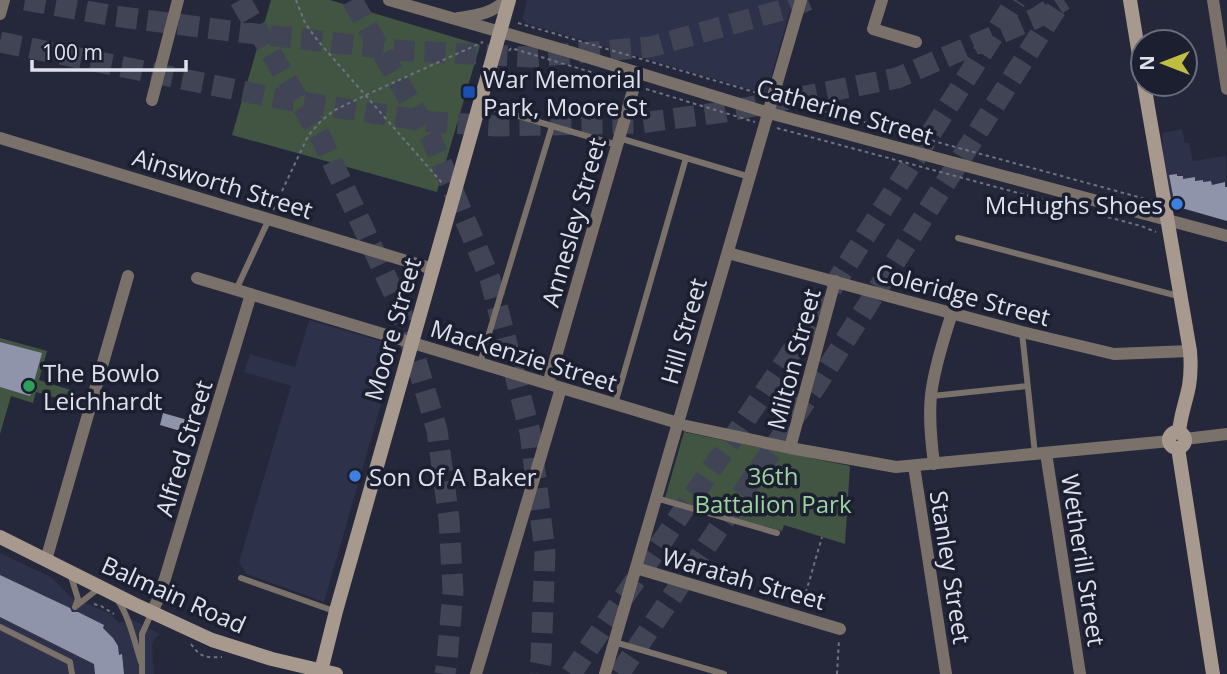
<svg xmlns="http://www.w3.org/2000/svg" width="1227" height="674" viewBox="0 0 1227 674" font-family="'Open Sans',sans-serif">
  <rect width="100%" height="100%" fill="#25283a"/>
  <path fill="#2d3149" d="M527 0H793L766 94 525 23 523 17Z
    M1182 129 1185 143H1189L1193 161 1226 156 1227 221 1173 207 1170 203 1164 200 1162 133Z
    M309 320 398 346 324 602 246 574 239 562 291 386 244 372 250 354 295 367Z
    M0 553 51 577 71 597 111 614 119 623 131 619 160 634 153 641 152 648 154 674H0Z"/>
  <path fill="#425543" d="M271 0H330L480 45 437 192 232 135Z
    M0 338 47 351 39 380 77 392 74 403 36 392 33 403 11 396 0 434Z
    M684 432 850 466 845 544 784 525 782 531 665 498Z"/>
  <path fill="#8f94aa" d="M1177 174V176H1183V179L1195 177V181L1203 180V182L1211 181 1212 185 1225 182V187H1227V221L1175 206 1169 175Z
    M0 342 42 353 30 396 0 387Z
    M163 413 191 421 187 433 160 425Z
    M0 575 70 608 72 612H78L104 625 103 628 113 638 118 646 119 655 122 654 124 674H95L94 664 0 617Z"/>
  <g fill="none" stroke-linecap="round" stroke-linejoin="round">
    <path stroke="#414455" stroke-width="21" stroke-dasharray="21 10" stroke-linecap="butt" d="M25 0 114 16 230 31 408 51 530 57 650 47 789 8 808 0
      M240 0 321 138 399 304 437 430 449 519 453 591 447 661 445 674
      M352 0 431 138 490 279 530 432 545 552 541 660 538 674
      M0 42 281 99 433 122 497 126 640 123 724 112 897 78 1036 18 1064 0
      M571 674 783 365 1016 0
      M619 674 818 383 1056 9"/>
    <path stroke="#6f7282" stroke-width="2" stroke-dasharray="3.5 3.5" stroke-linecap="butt" d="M296 0 305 23 318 41 443 184
      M518 23 761 94
      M509 51 511 48 624 82
      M646 89 755 122
      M783 100 1153 201
      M777 128 1141 226 1156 232
      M273 210 308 136 320 122 333 111 366 95 483 42
      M94 604 101 606 114 614
      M802 606 822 537
      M191 644C201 658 206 658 222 657
      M837 674 839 640"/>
    <path stroke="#79716a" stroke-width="6" d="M481 105 617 145
      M619 138 750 177
      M958 238 1178 296
      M236 290 269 219
      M1022 332 1035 454
      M480 363 552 126
      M932 396 1027 386
      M615 404 686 158
      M656 498 777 533
      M70 573 78 599 75 607
      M241 578 334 611
      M117 599C130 618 134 641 141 662
      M75 607 94 592 101 588
      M0 627 70 662 72 674
      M614 642 724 674
      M142 674V634L152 612"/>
    <path stroke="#79716a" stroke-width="12" d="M389 0 567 51 769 113 1227 236
      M882 0 873 29 916 42
      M1213 0 1227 89
      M0 14 4 0
      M458 18C479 15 490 14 507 0
      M152 100 178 0
      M0 138 433 269
      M728 253 1022 332 1114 354 1190 351
      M197 278 678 423
      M548 384 638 73
      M687 426 790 448 896 467 1170 441
      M1185 439 1227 434
      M790 448 835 281
      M1046 453 1080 674
      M934 464C931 440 928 412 932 388 936 362 944 338 952 313
      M914 466 946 674
      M46 560 128 276
      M636 568 840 629
      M152 612 160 595 251 294
      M476 674 561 388
      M605 674 801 0"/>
    <path stroke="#a7998e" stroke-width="14" d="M1130 0 1143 80
      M1144 84 1190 351C1191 363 1191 374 1189 386 1186 402 1180 416 1179 433
      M1169 440a8 8 0 1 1 16 0a8 8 0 1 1-16 0Z
      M1178 448 1213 674
      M0 537 134 604 212 640 272 659 336 674
      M321 671 336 611 509 0"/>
  </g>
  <rect fill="#1a4fb4" stroke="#1b1f30" stroke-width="2.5" x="462" y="85" width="14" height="14" rx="3.5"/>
  <g fill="#3f7fe0" stroke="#1b1f30" stroke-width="2.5">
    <circle cx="1177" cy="204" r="7"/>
    <circle cx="355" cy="476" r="7"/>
  </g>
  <circle fill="#2e9e5b" stroke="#1b1f30" stroke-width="2.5" cx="29" cy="386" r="7"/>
  <g text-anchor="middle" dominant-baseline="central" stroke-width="7" stroke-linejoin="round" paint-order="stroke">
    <g font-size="24" fill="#dfe1ed" stroke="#1b1f30" text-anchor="start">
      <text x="483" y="78">War Memorial<tspan x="483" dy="28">Park, Moore St</tspan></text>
      <text x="1163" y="204" text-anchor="end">McHughs Shoes</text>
      <text x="43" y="372">The Bowlo<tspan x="43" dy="28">Leichhardt</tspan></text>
      <text x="369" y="476">Son Of A Baker</text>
    </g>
    <g font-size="24" fill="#dfe1ed" stroke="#1b1f30">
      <text transform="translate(845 111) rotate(16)">Catherine Street</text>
      <text transform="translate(223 183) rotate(17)">Ainsworth Street</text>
      <text transform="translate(573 222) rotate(-74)">Annesley Street</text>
      <text transform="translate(963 294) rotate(15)">Coleridge Street</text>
      <text transform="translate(392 329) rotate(-74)">Moore Street</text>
      <text transform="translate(683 331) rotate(-74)">Hill Street</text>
      <text transform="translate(524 355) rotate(17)">MacKenzie Street</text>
      <text transform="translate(793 359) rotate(-75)">Milton Street</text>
      <text transform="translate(183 448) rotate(-73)">Alfred Street</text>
      <text transform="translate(1084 560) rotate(81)">Wetherill Street</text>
      <text transform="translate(951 567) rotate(81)">Stanley Street</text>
      <text transform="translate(744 578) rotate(16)">Waratah Street</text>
      <text transform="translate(174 594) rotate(24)">Balmain Road</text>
    </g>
    <g font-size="24" fill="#9cd39f" stroke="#1b1f30">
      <text x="773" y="475">36th<tspan x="773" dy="28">Battalion Park</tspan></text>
    </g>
  </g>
  <g transform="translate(1164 63) rotate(270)"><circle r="33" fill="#1b1f30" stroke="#696d7c" stroke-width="2"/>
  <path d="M0-5L12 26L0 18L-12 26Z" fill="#bfbe42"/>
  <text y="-10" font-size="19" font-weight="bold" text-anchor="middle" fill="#dfe1ed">N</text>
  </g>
  <path d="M32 60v10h154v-10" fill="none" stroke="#dfe1ed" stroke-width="3.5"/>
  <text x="42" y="60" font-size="21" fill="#dfe1ed" stroke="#1b1f30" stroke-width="5" paint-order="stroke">100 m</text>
</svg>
